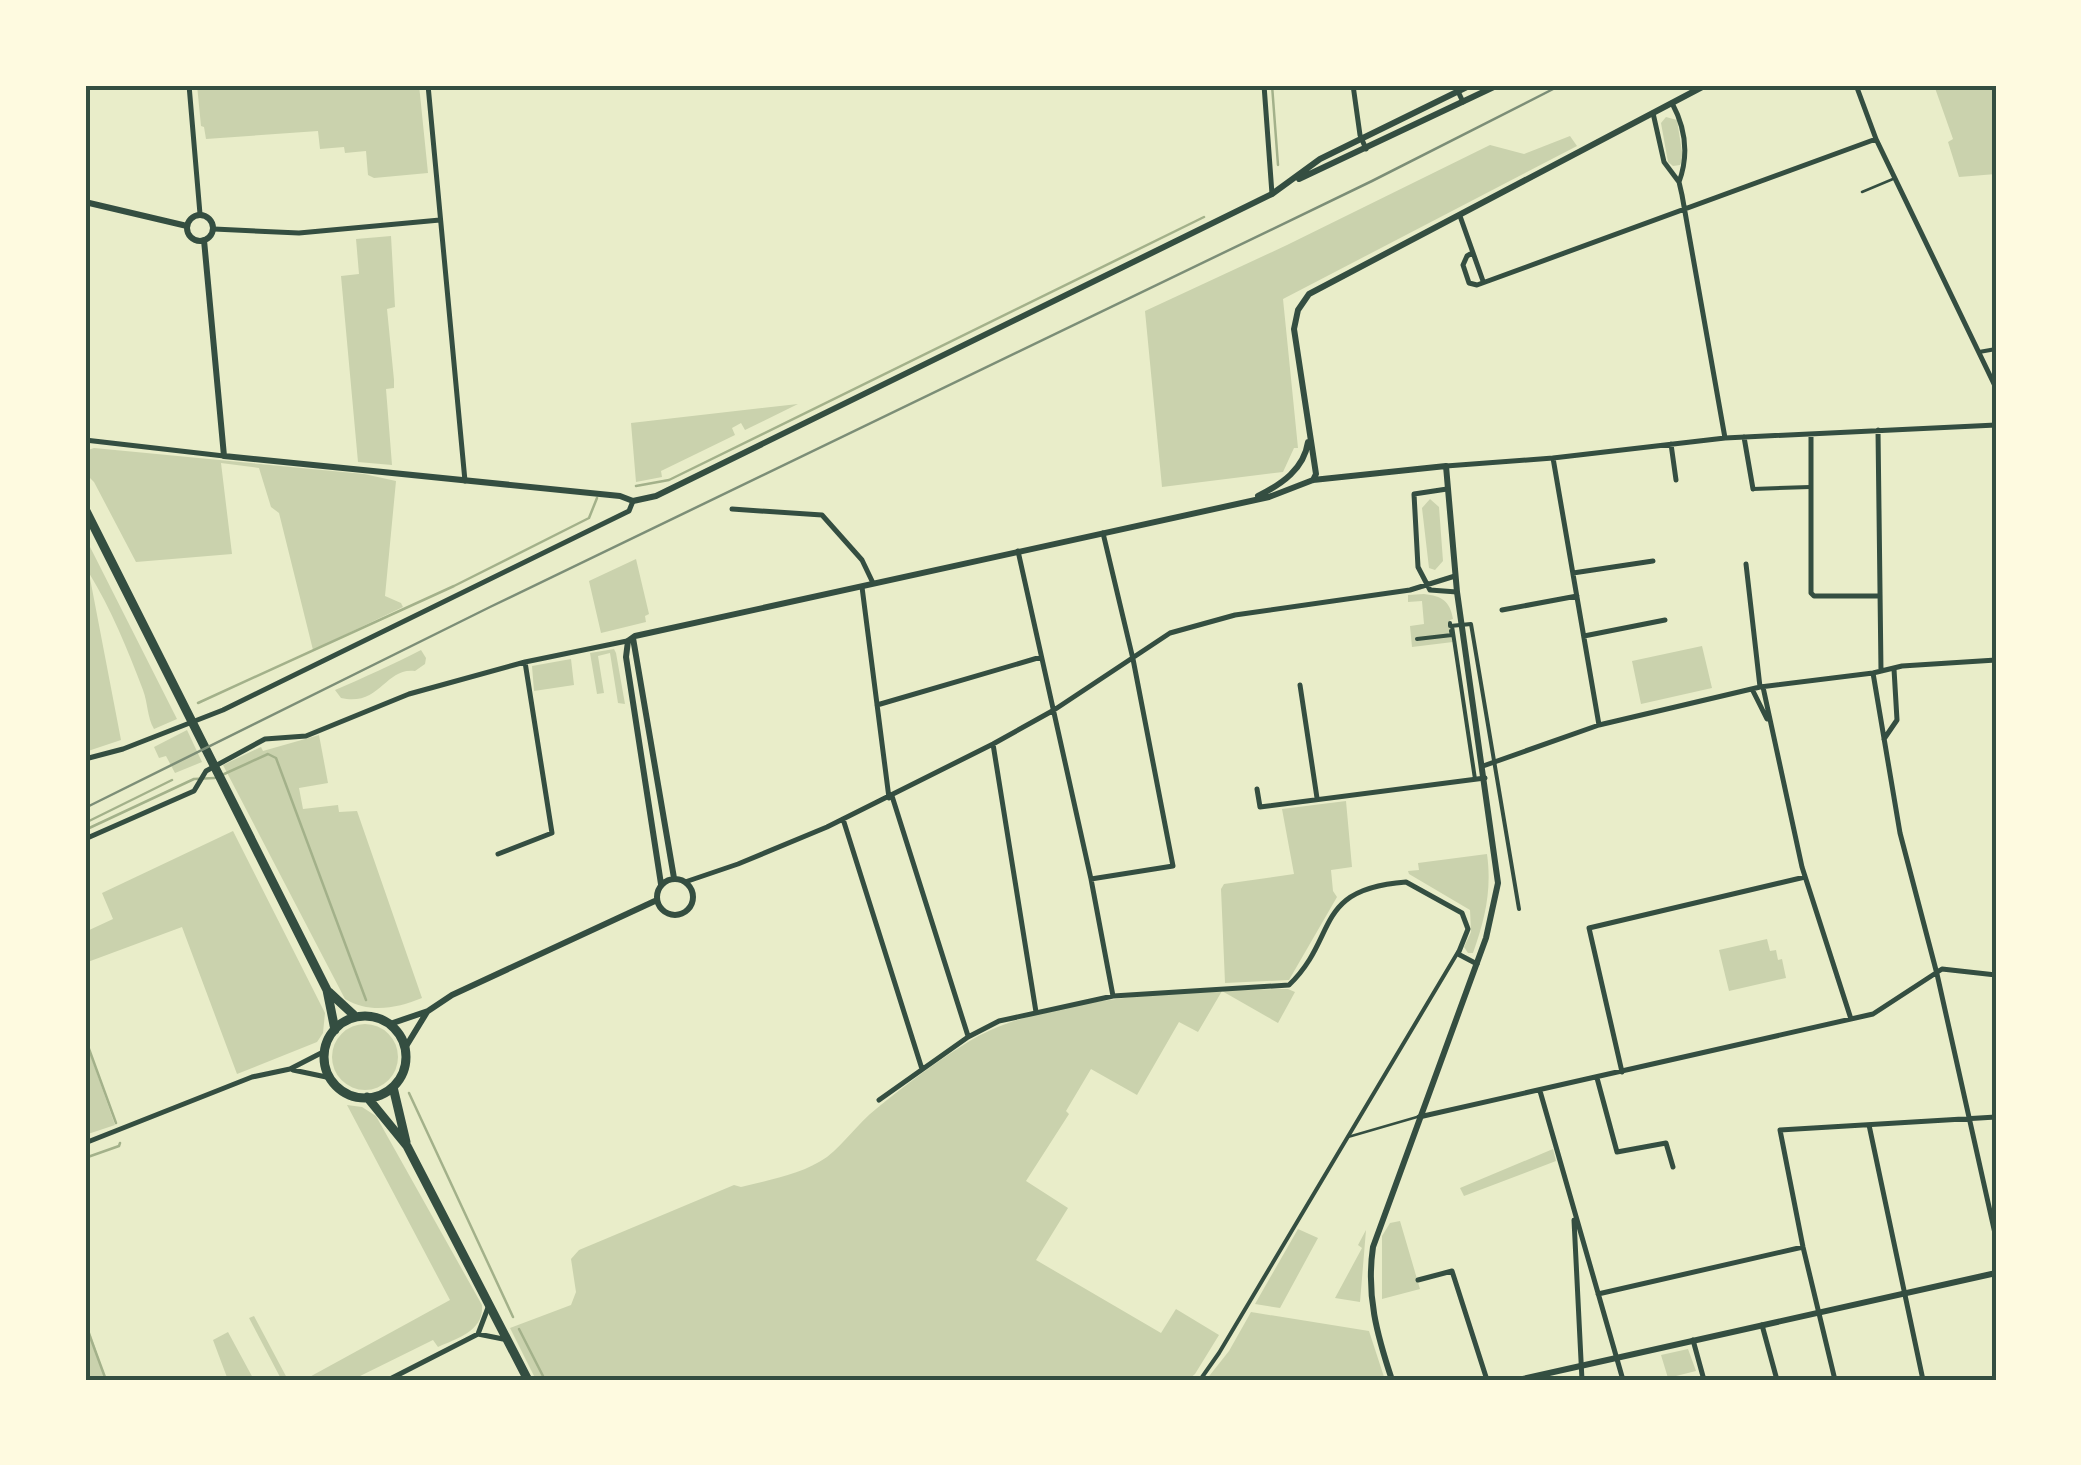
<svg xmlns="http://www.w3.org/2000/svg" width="2081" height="1465" viewBox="0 0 2081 1465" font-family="'Sofia Sans Condensed',sans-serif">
  <rect width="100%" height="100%" fill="#e9edc9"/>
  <path fill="#cad2ad" d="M197 85H419L428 173 374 178 368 175 366 151 345 153 344 147 320 149 318 131 206 139 204 127 201 126Z
    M1941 85H1996V174L1959 177 1948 142 1953 139 1935 88Z
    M1666 117 1677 120 1683 158 1680 165 1673 166 1668 162 1661 123Z
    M1570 136 1577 146 1283 299 1298 448H1294L1283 472 1162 487 1145 311 1287 245 1490 145 1524 154Z
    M391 236 395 307 387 309 394 380V388L386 389 392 465 358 462 341 276 359 274 356 239Z
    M798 404 745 430 741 423 732 428 735 435 661 471 662 477 636 482 631 423Z
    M94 448 364 474 396 481 385 596 401 603 403 607 313 650 279 513 271 507 259 468 221 463 232 554 136 562 94 482 85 473V451Z
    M1430 499 1439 507 1443 561 1435 570 1429 568 1422 508Z
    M85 537 177 719 154 729C147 717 148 703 143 690 128 650 111 609 89 573L121 740 85 752Z
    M636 559 649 614 645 616 646 622 601 633 589 581Z
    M1424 594C1442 596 1450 601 1453 619L1450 620 1453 642 1412 647 1410 626 1424 624 1422 601 1408 602V595Z
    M1702 646 1712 688 1641 704 1632 661Z
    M614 649 616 653 625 704 618 703 610 653 598 656 604 693 597 694 590 653Z
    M421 650 426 658 425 664 415 671C385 667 380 707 341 698L335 690C365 677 392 665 421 650Z
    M571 659 574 685 534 691 532 666Z
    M187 730 202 762 175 773 166 756 159 758 154 747Z
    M319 735 328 783 299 788 303 809 338 805 339 812 357 811 422 998C397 1008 371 1014 345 999L223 765 261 747 263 751Z
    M1346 801 1352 867 1331 870 1333 891 1337 897 1289 980 1225 983 1221 889 1224 884 1294 874 1282 809Z
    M233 831 325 1013 323 1033 317 1042 237 1074 182 927 85 963V932L113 919 102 893Z
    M1487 854C1492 890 1485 919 1473 953H1468L1464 947 1471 932 1470 910 1409 874 1408 871 1419 870 1418 863Z
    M1767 939 1770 951 1776 950 1778 960 1782 959 1786 978 1729 991 1719 950Z
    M1288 989 1295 992 1278 1023 1222 991 1198 1032 1179 1022 1137 1095 1091 1069 1066 1111 1069 1114 1026 1181 1068 1208 1036 1260 1161 1333 1176 1309 1219 1335 1195 1374 1188 1380H536L510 1328 571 1305 576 1292 571 1259 579 1250 734 1185 741 1187C769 1180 803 1174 827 1157 845 1143 858 1123 876 1109 904 1086 937 1061 968 1042 1045 995 1197 990 1288 989Z
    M332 1057a33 33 0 1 1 66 0a33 33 0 1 1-66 0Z
    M85 1040 115 1125 85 1135Z
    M347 1105 362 1107 376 1116 482 1305C484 1331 458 1338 438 1347L433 1340 352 1380H304L450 1300Z
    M1553 1149 1556 1161 1464 1196 1460 1188Z
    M1400 1221 1420 1289 1382 1299V1236L1390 1223Z
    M1298 1229 1318 1238 1280 1308 1255 1304Z
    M1366 1230 1360 1302 1335 1298 1362 1248 1358 1245Z
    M1251 1312 1369 1331 1385 1380H1206L1229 1351Z
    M254 1316 288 1380H277L280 1377 249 1318Z
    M85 1317 106 1380H85Z
    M228 1332 254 1380H228L213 1340Z
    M1688 1349 1696 1371 1668 1378 1661 1355Z"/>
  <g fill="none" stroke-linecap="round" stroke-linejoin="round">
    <path stroke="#a3b18a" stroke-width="2.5" d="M1272 85 1278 165
      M636 486 669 480 1204 217
      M198 703 454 586 589 518 597 498
      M222 775 268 754 276 758 366 1000
      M85 823 172 780
      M85 830 194 779 215 778
      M85 1038 116 1123
      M409 1093 513 1317
      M85 1158 119 1146 120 1143
      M85 1323 106 1380
      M519 1329 545 1380"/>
    <path stroke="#344e41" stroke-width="2.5" d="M1862 192 1893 179
      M1348 1137 1417 1117"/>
    <path stroke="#344e41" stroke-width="4" d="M1979 352 1996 349
      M1753 489 1810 487
      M1450 623V626L1471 624 1519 909
      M1452 626 1475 779
      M1417 639 1452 635 1451 631
      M1200 1380 1219 1353 1458 952"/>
    <path stroke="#344e41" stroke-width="5" d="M189 85 200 214
      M428 85 465 481
      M1264 85 1272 194
      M1353 85 1360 135 1366 149
      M1455 85 1463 102
      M1856 85 1876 139 1996 388
      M1672 103C1686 129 1689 155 1679 182
      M1653 113 1664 162 1679 182 1682 195 1725 438
      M1460 216 1483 281
      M214 229 299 233 440 220
      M1472 253 1467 256 1463 265 1469 283 1477 285 1876 139
      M1878 430 1881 671
      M1811 434V593L1814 596H1880
      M1744 437 1753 489
      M85 440 224 456
      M1671 444 1676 480
      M1553 458 1599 725
      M1446 466 1553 458 1725 438 1996 425
      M1447 489 1414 494 1418 567 1430 590 1457 592
      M732 509 822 515 862 560 873 583
      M1018 551 1091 879 1113 996
      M1746 564 1760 687
      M1573 573 1653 561
      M862 587 889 798
      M1502 610 1577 596
      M1584 636 1665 620
      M1873 673 1900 833 1937 974 1996 1238
      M1300 685 1317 798
      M1763 687 1802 867 1851 1019
      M1752 689 1767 719
      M877 705 1041 657
      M1884 739 1897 720 1894 669
      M993 744 1036 1012
      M85 759 123 749 223 710 629 511 633 501
      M1483 766 1599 725 1760 687 1873 673 1902 666 1996 660
      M1257 789 1260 807 1485 778
      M892 796 968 1036
      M843 819 922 1069
      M85 839 194 791 206 771 265 739 306 736 409 694 525 662 627 641
      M498 854 552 833 525 662
      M1091 879 1173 866 1133 659 1103 533
      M685 882 738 864 827 827 993 744 1054 710 1170 633 1235 615 1410 590 1455 576
      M293 1070 331 1078
      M1622 1072 1589 928 1805 877
      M1597 1078 1617 1152 1666 1143 1673 1167
      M1540 1091 1623 1380
      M879 1100 968 1037 999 1021 1113 996 1289 985C1339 937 1312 889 1406 882L1462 913 1468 929 1458 954 1477 964
      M1419 1117 1873 1014 1942 969 1996 975
      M1869 1125 1923 1380
      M85 1143 252 1077 290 1069 325 1051
      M1574 1220 1582 1380
      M1418 1280 1452 1271 1487 1380
      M1598 1294 1803 1247
      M1762 1325 1777 1380
      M478 1334 489 1305
      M1693 1340 1704 1380
      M388 1380 478 1334 503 1339
      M1835 1380 1803 1247 1780 1130 1996 1117"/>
    <path stroke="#344e41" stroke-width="6" d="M1299 179 1498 85
      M85 202 187 226
      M187 228a13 13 0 1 1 26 0a13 13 0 1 1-26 0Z
      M204 240 224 456 620 496 633 501 656 496 1272 194 1320 159 1471 85
      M1313 480 1316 474 1294 329 1298 310 1309 294 1706 85
      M1258 496C1282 484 1304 469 1308 442
      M633 638 674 878
      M657 897a18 18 0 1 1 36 0a18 18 0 1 1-36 0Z
      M661 884 626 657 628 641 635 636 1269 497 1313 480 1446 466 1457 592 1498 883 1486 938 1373 1247C1366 1295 1377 1335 1392 1380
      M390 1024 428 1011 452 995 657 900
      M405 1048 427 1012
      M1518 1380 1996 1273"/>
    <path stroke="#344e41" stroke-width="9" d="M85 509 327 990 335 1030
      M329 992 356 1017
      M324 1057a41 41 0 1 1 82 0a41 41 0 1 1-82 0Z
      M393 1087 406 1142
      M367 1097 407 1146 528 1380"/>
    <path stroke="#7c8e77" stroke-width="2.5" d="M85 808 490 607 1372 181 1561 85"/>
  </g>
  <rect width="2081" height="1465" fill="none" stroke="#fefae0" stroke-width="175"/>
  <rect x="88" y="88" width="1906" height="1290" fill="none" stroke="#344e41" stroke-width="4"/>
</svg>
